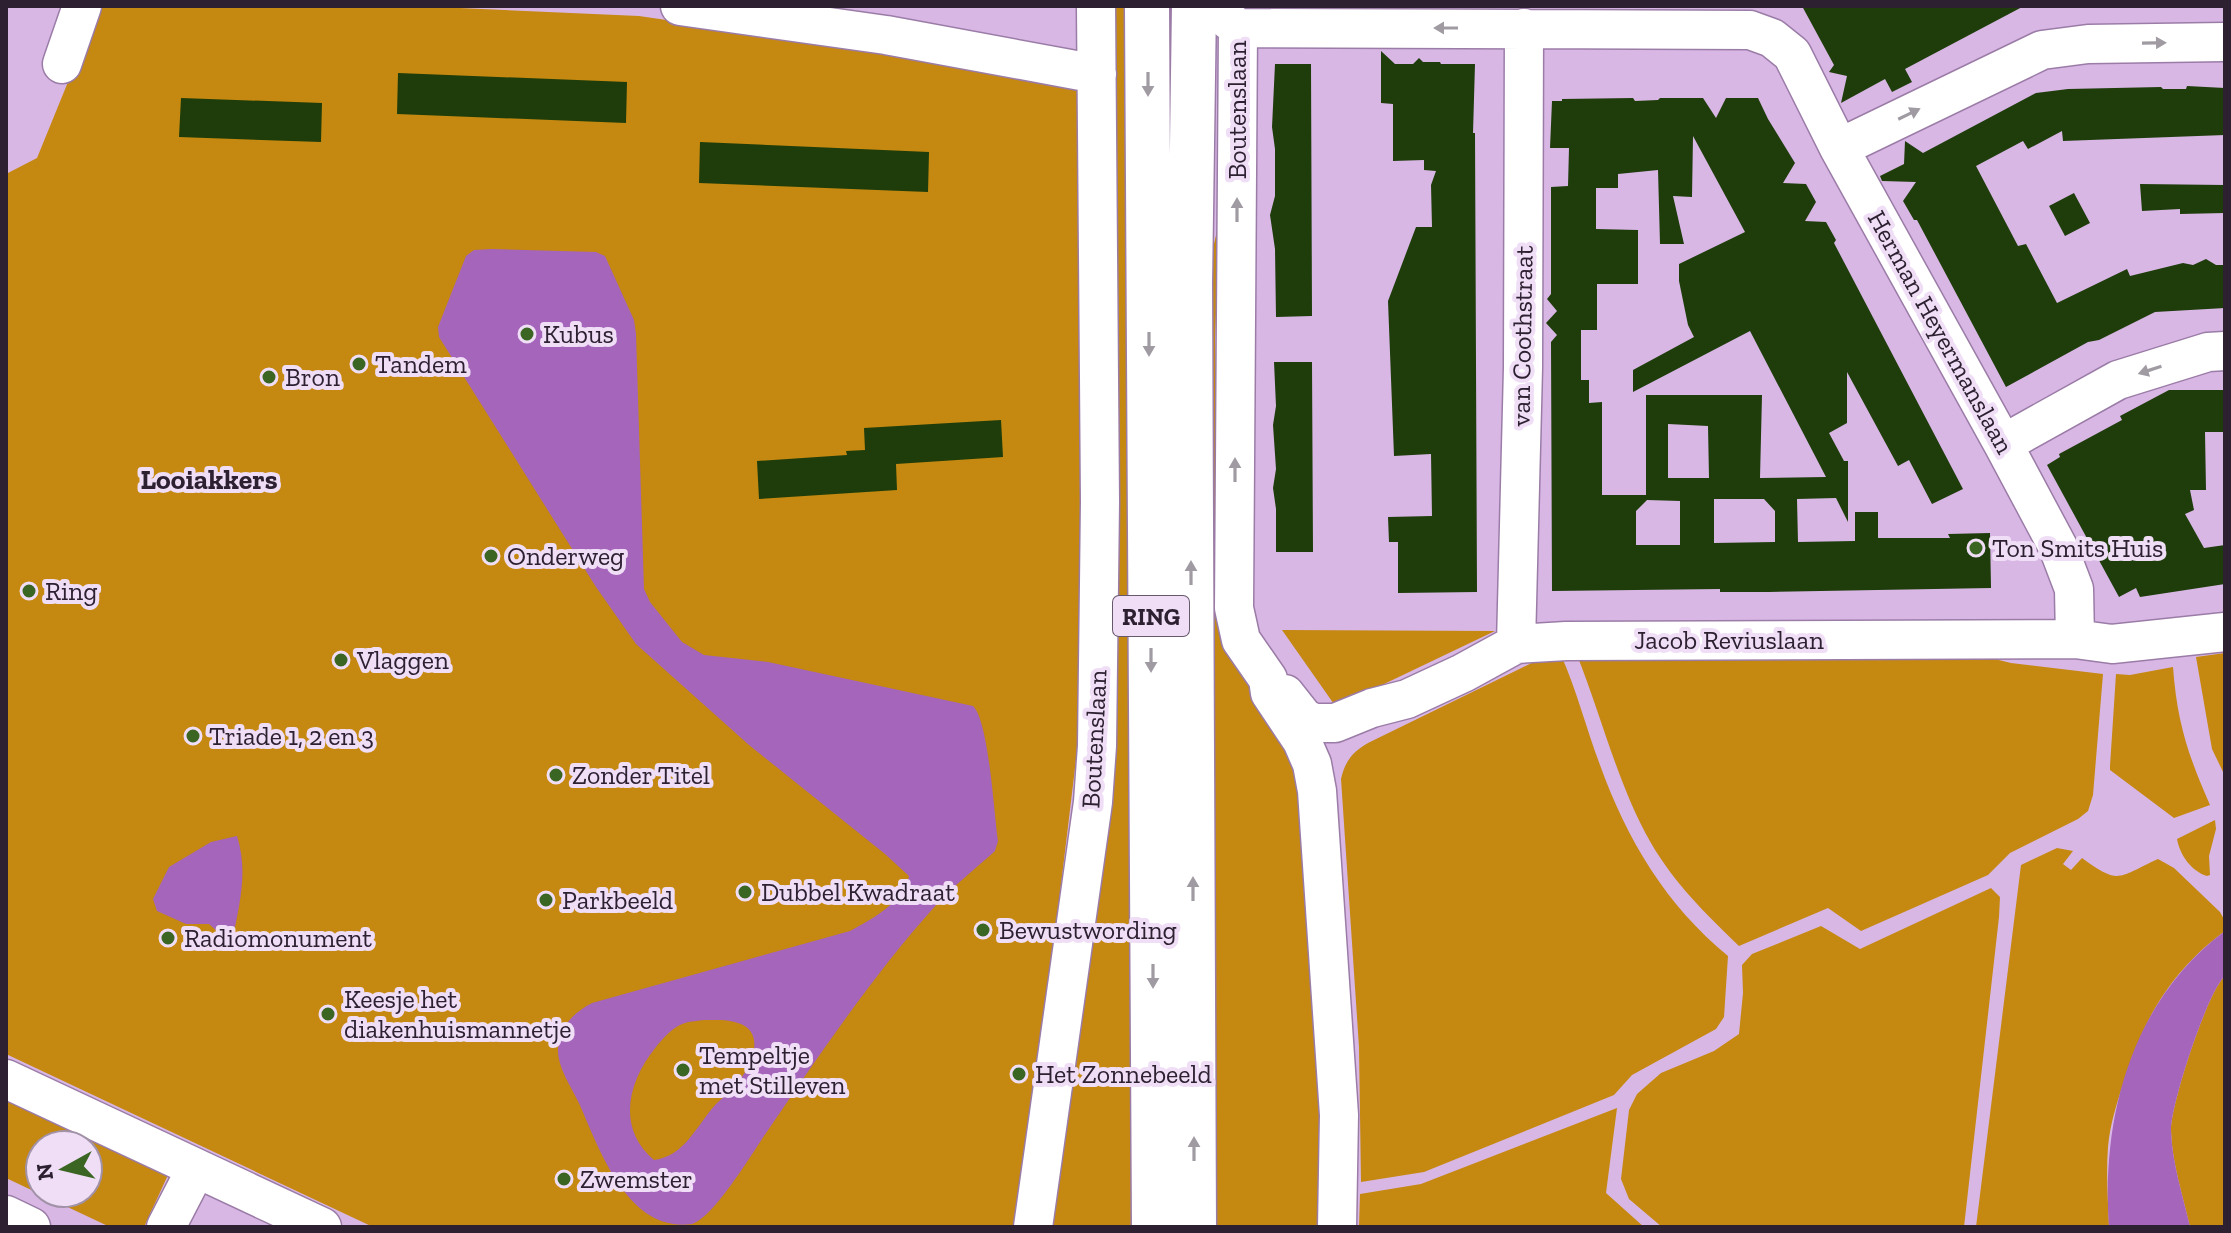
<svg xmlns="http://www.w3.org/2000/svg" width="2231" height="1233" viewBox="0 0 2231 1233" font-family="'Zilla Slab',serif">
  <rect width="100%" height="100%" fill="#d8b7e5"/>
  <path fill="#c58810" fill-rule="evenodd" d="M99 6H415L639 16 1097 83 1087 668 1020 1227H373L6 1054V174L37 158Z
    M1116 6H1136L1142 1227H1043L1117 594Z
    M1220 218 1215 338 1222 620 1307 772 1327 1227H1206L1201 300Z
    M1282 630 1495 631 1336 707Z
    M2225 653V776L2212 749 2196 657Z
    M1974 654 2011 663 2103 674 2093 795 2088 811 2078 819 2010 853 1988 875 1861 931 1828 908 1739 946C1706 914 1674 883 1651 843 1619 788 1601 715 1577 655Z
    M1561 655C1577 691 1586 728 1600 765 1627 840 1666 905 1728 956L1724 1017 1716 1029 1632 1075 1614 1095 1424 1172 1361 1182 1359 1047 1341 779C1345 761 1353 751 1370 742L1542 658Z
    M2173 667C2177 722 2188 755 2210 805L2174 818 2110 770V766L2116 674 2130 675Z
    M2215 820 2216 829 2209 856 2210 875 2207 876C2191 871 2180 855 2177 839Z
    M2057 848 2073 851 2063 864 2071 870 2082 858C2120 886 2118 877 2158 859L2174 868 2220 912 2225 921V931C2171 971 2144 1018 2124 1081 2117 1103 2110 1124 2108 1147 2106 1174 2108 1200 2109 1227H1976L2021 865Z
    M1991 888 2000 897 1999 917 1964 1227H1662L1629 1199 1621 1179 1629 1110 1637 1094 1661 1073 1714 1051 1739 1034 1743 993 1742 965 1752 954 1821 926 1860 949Z
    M2225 976V1227H2190C2183 1196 2172 1163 2171 1131 2170 1106 2208 990 2225 976Z
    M6 1099 168 1175 144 1227H110L6 1178ZM40 1145H88V1193H40Z
    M1617 1108 1606 1193 1644 1227H1359L1360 1194 1421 1184Z"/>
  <path fill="#a465bb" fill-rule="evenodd" d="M492 249 596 252 605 256 634 320 636 334 644 589 650 602 682 642 704 655 768 662 973 706C989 721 994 815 998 841L995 851C976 868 955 885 937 904 872 976 818 1057 764 1136 750 1157 713 1218 692 1224 630 1233 601 1154 582 1110 575 1092 557 1069 558 1049 560 1026 573 1013 592 1003L850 931C872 919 904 902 909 876L885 854 749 745 636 644 596 587 439 337 438 327 466 256 474 250ZM704 1020C717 1020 729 1019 741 1024 768 1036 748 1072 734 1087 729 1093 722 1098 716 1104 696 1126 685 1156 654 1160 616 1128 628 1081 656 1047 663 1038 674 1026 685 1023 691 1021 698 1021 704 1020Z
    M237 836C248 871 240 902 233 937L220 934 209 924H186L157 911 153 899 169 867 211 842Z
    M2225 931V976C2208 990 2170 1106 2171 1131 2172 1163 2183 1196 2190 1227H2109C2101 1116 2132 1000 2225 931Z"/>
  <path fill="#1e3d0b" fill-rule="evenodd" d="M1802 6H2024L1905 69 1912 82 1892 92 1885 79 1841 103 1847 76 1829 72 1834 65Z
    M1381 51 1395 64H1413L1419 58 1423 62H1440L1441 64H1475L1473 133H1475L1477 592 1398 593V542H1389L1388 517 1432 516 1431 454 1394 456 1388 301 1416 227H1432L1431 185 1436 171 1424 170V160L1393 161V104L1381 103Z
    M1275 64H1311L1312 316 1276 317 1275 249 1270 215 1275 196V149L1272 127Z
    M398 73 627 82 626 123 397 114Z
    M2187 86 2225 88V135L2063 141 2062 131 2028 149 2023 141 1976 166 2018 246 2026 244 2057 303 2127 269 2130 276 2183 263 2193 265 2206 259 2216 265H2225V308L2155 312 2099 340 2088 342 2006 387 1917 220H1914L1903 201 1916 182 1882 181 1880 176 1904 164 1905 141 1923 153 2036 93 2068 89 2161 87 2163 89H2186Z
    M181 98 322 103 321 142 179 137Z
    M1633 98 1635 101 1658 100 1660 98H1703L1716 118 1726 98H1758L1768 119 1795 163 1783 183 1806 184 1816 202 1805 221 1826 222 1836 240 1834 243 1963 489 1932 504 1909 460 1898 466 1847 372V423L1829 433 1844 461H1848V522L1836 498 1797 499 1798 542 1855 541V512H1878V538H1950L1948 534 1990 533 1991 588 1768 592H1720V589L1552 591 1551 342 1557 335 1546 323 1557 311 1547 299 1551 294V187L1568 186 1569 148H1550L1552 101H1562V99ZM1693 136 1745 232 1679 264V281L1688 325 1694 337 1633 370V392L1750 331 1826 477 1760 478 1762 395H1646V495H1602V402L1589 403V380H1581V330H1597V284H1638V230L1596 229V188H1618V174L1658 170 1660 244H1684L1673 196 1692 197ZM1668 424 1708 426 1709 478H1668ZM1714 499H1764L1775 511V542L1714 543ZM1647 500 1680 501V545H1636V511Z
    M700 142 929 152 928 192 699 183Z
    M2140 184 2225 185V213L2180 214V209L2142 211Z
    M2074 193 2090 223 2065 236 2049 206Z
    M1274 362H1312L1313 552H1276V509L1273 488 1276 469 1273 425 1276 406Z
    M2169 390H2225V432H2205L2206 490H2190L2194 510 2185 514 2204 548 2225 545V584L2140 597 2136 588 2119 597 2047 465 2060 457 2059 454 2122 420 2120 416Z
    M1001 420 1003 457 896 464 897 490 759 499 757 461 847 455 846 451 865 450 864 428Z"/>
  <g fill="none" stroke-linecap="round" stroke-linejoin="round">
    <g stroke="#9b7ca7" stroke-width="41">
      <path id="minor" d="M680 6 886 35 1097 74
        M1211 6 1238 28 1750 30 1772 38 1792 54 1839 148 2003 444 2058 547 2074 589 2075 639
        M1238 28 1234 608 1241 640 1268 679 1270 693 1302 741 1312 764 1317 791 1339 1115 1337 1227
        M62 64 82 6
        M1839 148 2042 50 2088 44 2225 42
        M2003 444 2118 380 2208 352 2225 351
        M1516 644 1523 368 1524 28
        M1285 694 1304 718 1314 723H1335L1372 708 1407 699 1463 673 1516 644 1566 641 2075 639 2112 644 2225 632
        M6 1079 322 1227
        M6 1215 31 1227
        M166 1227 196 1169
        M1033 1227 1093 802 1097 746 1100 502 1096 6"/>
    </g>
    <g stroke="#9b7ca7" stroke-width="47">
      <path id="major" d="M1147 6 1154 1227
        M1194 6 1190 283 1194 1227"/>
    </g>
    <use href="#minor" stroke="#fff" stroke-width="38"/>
    <use href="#major" stroke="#fff" stroke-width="44"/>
  </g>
  <defs><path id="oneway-solid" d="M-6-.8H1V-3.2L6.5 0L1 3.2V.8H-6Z" transform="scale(2)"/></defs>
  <g fill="#a09ba2">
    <use href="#oneway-solid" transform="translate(1446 28) rotate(180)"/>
    <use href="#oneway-solid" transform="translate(2154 43) rotate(-1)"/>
    <use href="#oneway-solid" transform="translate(1148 84) rotate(90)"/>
    <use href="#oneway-solid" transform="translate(1909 114) rotate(-26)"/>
    <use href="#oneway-solid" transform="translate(1237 210) rotate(-90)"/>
    <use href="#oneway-solid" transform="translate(1149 344) rotate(90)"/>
    <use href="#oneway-solid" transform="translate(2150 370) rotate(162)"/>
    <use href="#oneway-solid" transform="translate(1235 470) rotate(-90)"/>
    <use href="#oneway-solid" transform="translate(1191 573) rotate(-90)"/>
    <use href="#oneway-solid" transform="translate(1151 660) rotate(90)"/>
    <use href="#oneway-solid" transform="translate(1193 889) rotate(-90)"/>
    <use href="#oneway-solid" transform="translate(1153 976) rotate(90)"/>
    <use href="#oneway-solid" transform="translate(1194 1149) rotate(-90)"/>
  </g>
  <g fill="#3a6522" stroke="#efdef6" stroke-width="3">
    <circle cx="527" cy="334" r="8"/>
    <circle cx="359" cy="364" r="8"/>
    <circle cx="269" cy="377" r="8"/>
    <circle cx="1976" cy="548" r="8"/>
    <circle cx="491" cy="556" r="8"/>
    <circle cx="29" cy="591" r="8"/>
    <circle cx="341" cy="660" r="8"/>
    <circle cx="193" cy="736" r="8"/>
    <circle cx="556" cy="775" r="8"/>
    <circle cx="745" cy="892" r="8"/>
    <circle cx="546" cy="900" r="8"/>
    <circle cx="983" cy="930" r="8"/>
    <circle cx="168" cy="938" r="8"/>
    <circle cx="328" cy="1014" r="8"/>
    <circle cx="683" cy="1070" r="8"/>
    <circle cx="1019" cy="1074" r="8"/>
    <circle cx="564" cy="1179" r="8"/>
  </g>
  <g text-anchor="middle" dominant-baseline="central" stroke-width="8" stroke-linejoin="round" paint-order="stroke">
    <rect fill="#efdef6" stroke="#67596c" stroke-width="2" x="1113" y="596" width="76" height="40" rx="6"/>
    <g font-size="24" font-weight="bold" fill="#2d2031">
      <text x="1151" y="616">RING</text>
    </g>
    <g font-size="26" fill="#2d2031" stroke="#efdef6">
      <text transform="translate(1237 110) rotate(-90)">Boutenslaan</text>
      <text transform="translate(1941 332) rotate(61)">Herman Heyermanslaan</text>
      <text transform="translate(1522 336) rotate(-89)">van Coothstraat</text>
      <text x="1729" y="640">Jacob Reviuslaan</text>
      <text transform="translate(1094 739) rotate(-87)">Boutenslaan</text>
    </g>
    <g font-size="26" fill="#2d2031" stroke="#efdef6" text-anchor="start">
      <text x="543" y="334">Kubus</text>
      <text x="375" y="364">Tandem</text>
      <text x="285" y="377">Bron</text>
      <text x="1992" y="548">Ton Smits Huis</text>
      <text x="507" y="556">Onderweg</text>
      <text x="45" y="591">Ring</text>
      <text x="357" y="660">Vlaggen</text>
      <text x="209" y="736">Triade 1, 2 en 3</text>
      <text x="572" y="775">Zonder Titel</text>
      <text x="761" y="892">Dubbel Kwadraat</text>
      <text x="562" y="900">Parkbeeld</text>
      <text x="999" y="930">Bewustwording</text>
      <text x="184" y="938">Radiomonument</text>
      <text x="344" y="999">Keesje het<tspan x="344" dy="30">diakenhuismannetje</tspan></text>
      <text x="699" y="1055">Tempeltje<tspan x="699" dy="30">met Stilleven</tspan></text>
      <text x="1035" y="1074">Het Zonnebeeld</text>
      <text x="580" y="1179">Zwemster</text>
    </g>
    <g font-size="28" font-weight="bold" fill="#2d2031" stroke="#efdef6">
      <text x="209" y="479">Looiakkers</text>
    </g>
  </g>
  <rect width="2231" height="1233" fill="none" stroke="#2d2031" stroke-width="16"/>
  <g transform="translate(64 1169) rotate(262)"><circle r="38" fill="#efdef6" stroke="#a192a7" stroke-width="2"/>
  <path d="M0-6L14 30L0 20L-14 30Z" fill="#3a6522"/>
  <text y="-12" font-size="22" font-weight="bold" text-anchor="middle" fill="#2d2031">N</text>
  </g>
</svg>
